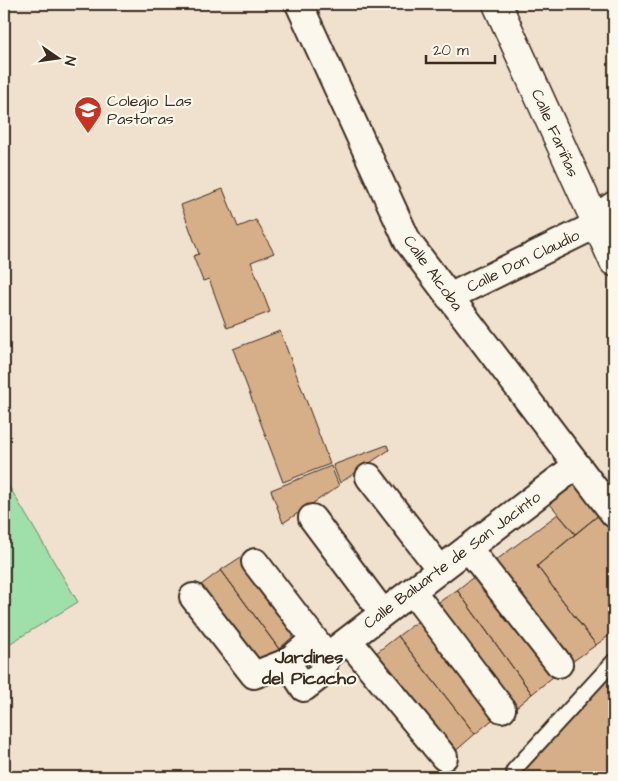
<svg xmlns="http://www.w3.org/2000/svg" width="618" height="781" viewBox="0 0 618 781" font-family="'Architects Daughter',sans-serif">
  <rect width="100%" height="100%" fill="#f0e1ce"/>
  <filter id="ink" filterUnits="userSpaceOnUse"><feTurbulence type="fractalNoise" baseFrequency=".02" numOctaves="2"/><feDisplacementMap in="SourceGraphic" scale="10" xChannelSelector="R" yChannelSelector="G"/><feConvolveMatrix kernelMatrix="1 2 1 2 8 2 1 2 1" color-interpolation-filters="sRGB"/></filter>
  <g filter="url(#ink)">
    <path fill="#9fe0aa" stroke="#6d8564" d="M4 478 78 602 4 647Z"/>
    <path fill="#d6af88" stroke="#3b2a1e" d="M223 189 238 227 256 220 274 253 251 262 270 312 227 328 209 279 203 281 193 256 199 254 181 205Z
      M280 331 330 464 283 482 233 349Z
      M387 445 389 450 340 483 333 465Z
      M331 466 339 486 283 523 271 490Z
      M575 479 600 514 575 534 545 498Z
      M558 514 575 534 537 566 596 645 569 664 491 564Z
      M600 514 614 532V632L596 645 537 566Z
      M241 557 298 632 279 649 221 570Z
      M221 570 279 649 258 666 197 588Z
      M476 575 554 676 532 694 457 590Z
      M457 590 532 694 514 709 436 604Z
      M421 619 497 716 475 734 398 636Z
      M398 636 475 734 452 754 371 657Z
      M614 669V777H517Z"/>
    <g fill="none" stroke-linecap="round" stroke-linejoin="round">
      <g stroke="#3b2a1e" stroke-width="18">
        <path id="lane" d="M514 770 614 661"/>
      </g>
      <g stroke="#3b2a1e" stroke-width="30">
        <path id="street" d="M299 4 408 242 614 514
          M594 218 614 205
          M449 297 596 225
          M369 477 440 569
          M312 518 383 613
          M468 548 559 664
          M255 562 327 656
          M412 591 502 709
          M193 597 254 675 287 662
          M348 640 444 757
          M327 656 305 647 287 662 304 688 321 675 327 656 577 465"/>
      </g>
      <g stroke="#3b2a1e" stroke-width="31">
        <path id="secondary" d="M497 4 614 262"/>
      </g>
      <use href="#lane" stroke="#fbf7ec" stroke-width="14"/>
      <use href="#street" stroke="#fbf7ec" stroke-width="26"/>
      <use href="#secondary" stroke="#fbf7ec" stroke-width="28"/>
    </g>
  </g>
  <defs>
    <g id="school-pin" transform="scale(1.4375)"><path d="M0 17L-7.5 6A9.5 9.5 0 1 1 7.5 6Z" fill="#c8321e" stroke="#fbf7ec"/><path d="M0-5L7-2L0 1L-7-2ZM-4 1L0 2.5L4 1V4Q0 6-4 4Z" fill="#fff"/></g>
  </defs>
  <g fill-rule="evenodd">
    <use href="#school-pin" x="88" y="110"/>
  </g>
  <g text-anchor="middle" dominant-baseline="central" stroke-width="4.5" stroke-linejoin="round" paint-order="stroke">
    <g font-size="16" fill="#3b2a1e" stroke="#fbf7ec" text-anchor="start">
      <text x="107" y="101">Colegio Las<tspan x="107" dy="18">Pastoras</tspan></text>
    </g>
    <g font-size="16" fill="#3b2a1e" stroke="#fbf7ec">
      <text transform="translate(555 133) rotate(66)">Calle Fariñas</text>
      <text transform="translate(523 261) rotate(-26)">Calle Don Claudio</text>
      <text transform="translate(433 273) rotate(54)">Calle Alcoba</text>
      <text transform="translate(452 560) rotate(-37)">Calle Baluarte de San Jacinto</text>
    </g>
    <g font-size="18" font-weight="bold" fill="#3b2a1e" stroke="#fbf7ec">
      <text x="309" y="657">Jardines<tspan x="309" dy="21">del Picacho</tspan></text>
    </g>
  </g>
  <rect width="618" height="781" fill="none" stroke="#fbf7ec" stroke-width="20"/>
  <rect x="10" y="10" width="598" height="761" fill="none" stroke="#3b2a1e" stroke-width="2" filter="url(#ink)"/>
  <g transform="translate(58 58) rotate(103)" stroke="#fbf7ec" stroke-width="4" paint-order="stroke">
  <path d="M0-4L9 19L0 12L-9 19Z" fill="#3b2a1e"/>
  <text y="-8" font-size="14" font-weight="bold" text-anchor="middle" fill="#3b2a1e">N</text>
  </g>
  <path d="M426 55v8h69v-8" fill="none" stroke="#3b2a1e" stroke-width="2.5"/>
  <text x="433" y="55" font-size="15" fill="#3b2a1e" stroke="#fbf7ec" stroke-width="4" paint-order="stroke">20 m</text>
</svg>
